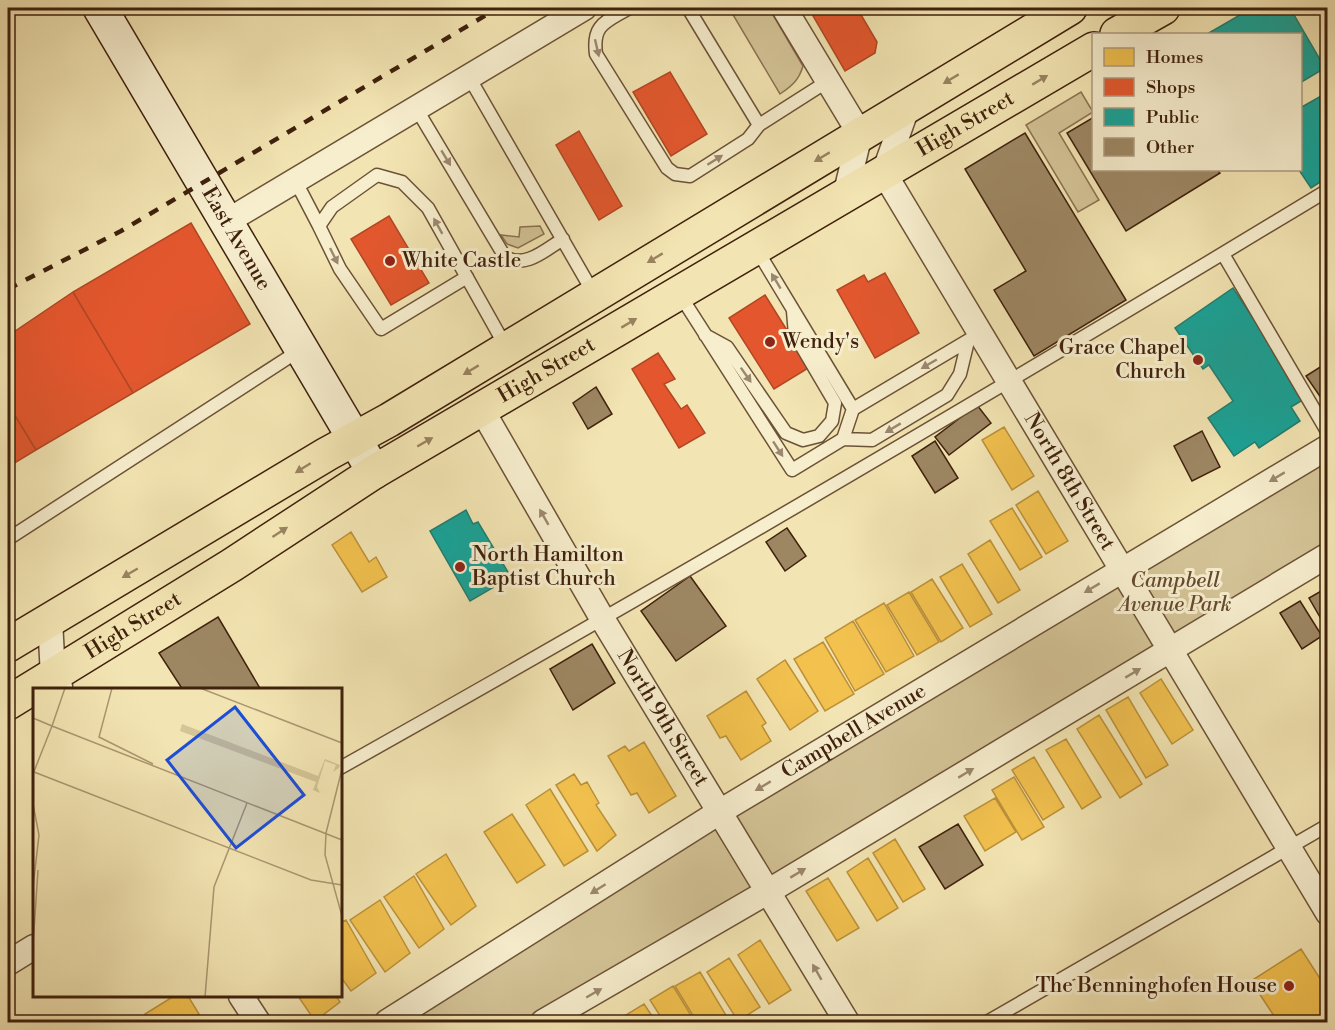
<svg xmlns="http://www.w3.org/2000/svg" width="1335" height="1030" viewBox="0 0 1335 1030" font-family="'Libre Bodoni',serif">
  <rect width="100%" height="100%" fill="#f3e5b3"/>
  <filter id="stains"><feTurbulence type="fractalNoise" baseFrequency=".00333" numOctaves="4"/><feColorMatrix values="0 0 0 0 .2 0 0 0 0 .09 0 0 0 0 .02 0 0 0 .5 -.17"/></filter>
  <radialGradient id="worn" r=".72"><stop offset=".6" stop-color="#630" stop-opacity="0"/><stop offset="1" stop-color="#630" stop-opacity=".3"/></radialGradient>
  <path fill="#d4c497" stroke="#8a7252" stroke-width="1.5" d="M729 8H769L803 66C799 80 792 86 780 94Z
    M1081 92 1093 112 1059 133 1099 200 1078 212 1026 125Z
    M540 226 544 234 518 248 507 244 501 235 519 237 520 227Z
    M1327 447V555L543 1022H387Z"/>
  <path fill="#f2c14e" stroke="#bc913a" stroke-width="1.5" d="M1004 427 1034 476 1012 490 982 440Z
    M1038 491 1068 541 1046 554 1016 505Z
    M1012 508 1042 557 1020 570 990 521Z
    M351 532 369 562 376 557 387 577 362 592 332 545Z
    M990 540 1020 590 998 603 968 554Z
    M962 564 992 614 970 627 940 577Z
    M932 579 963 628 941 642 911 592Z
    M909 592 939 642 917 655 887 605Z
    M884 603 914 656 886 672 855 620Z
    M853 621 884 674 855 691 825 638Z
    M823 642 854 694 825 711 794 659Z
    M785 660 818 711 790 730 757 679Z
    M1161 679 1193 730 1172 744 1140 693Z
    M746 691 766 723 762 726 771 741 741 760 726 736 720 738 707 716Z
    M1128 697 1168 765 1146 778 1106 710Z
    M1099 715 1142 784 1120 798 1077 729Z
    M1066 739 1101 797 1082 809 1046 750Z
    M644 742 676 796 649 813 637 793 631 795 608 756 625 746 629 751Z
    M1034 757 1064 807 1043 820 1012 770Z
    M574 774 581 785 587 782 599 803 596 805 616 835 597 851 556 785Z
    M1014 777 1044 827 1022 840 992 790Z
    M550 789 588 851 564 866 526 805Z
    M995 798 1016 832 985 851 964 816Z
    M512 814 545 865 517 883 484 832Z
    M895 839 925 889 903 902 873 853Z
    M446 854 476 906 451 925 416 874Z
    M868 858 898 908 877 921 847 872Z
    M414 876 444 929 419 948 384 897Z
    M828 878 859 928 837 941 806 891Z
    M380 900 410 953 385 972 350 920Z
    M346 920 376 973 351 991 340 976V923Z
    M760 940 791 990 769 1004 738 955Z
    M1301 949 1328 991V1022H1278L1251 981Z
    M729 958 760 1007 738 1021 707 972Z
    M700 972 730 1022H697L675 986Z
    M673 986 695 1022H664L650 1000Z
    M174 996H188L199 1014 187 1022H151L145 1014Z
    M298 996H336L340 1002 315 1021Z
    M644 1004 656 1022H623L621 1018Z"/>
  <path fill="#e4572e" stroke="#b24724" stroke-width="1.5" d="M857 8 877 42 875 53 845 71 809 9Z
    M670 72 707 134 671 156 633 92Z
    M579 131 622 206 599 220 556 145Z
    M389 216 429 283 391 305 351 239Z
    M191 223 250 324 133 393 73 292Z
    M885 273 919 333 875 358 837 290 864 275 868 282Z
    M73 292 133 393 36 450 8 404V336Z
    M765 295 810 367 774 389 729 318Z
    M658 353 675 379 664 384 681 409 687 405 705 433 679 448 632 369Z
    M8 404 36 450 8 467Z"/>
  <path fill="#17a398" stroke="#237c6e" stroke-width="1.5" d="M1252 8H1290L1325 68 1300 83V34H1207Z
    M1328 92V177L1311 188 1299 170 1300 108Z
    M1233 288 1306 398 1291 407 1300 421 1259 448 1255 442 1234 456 1208 418 1233 401 1209 365 1203 369 1175 328Z
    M466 510 473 524 478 522 511 577 470 601 430 531Z"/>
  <path fill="#9d8763" stroke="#3f210d" stroke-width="1.5" d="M1094 117V170H1217L1220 173 1126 231 1067 133Z
    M1025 133 1126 300 1034 356 994 290 1026 271 965 169Z
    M1328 362V408L1306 376Z
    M596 387 612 414 588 429 573 403Z
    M977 405 991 423 949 455 935 437Z
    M1202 431 1220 467 1192 481 1174 446Z
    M935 441 958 478 935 493 912 456Z
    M787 528 806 556 785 571 766 542Z
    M690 576 726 626 676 661 641 611Z
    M1328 587V631L1309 598Z
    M1300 601 1322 636 1302 649 1280 613Z
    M218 617 261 690H183L159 653Z
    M592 644 615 683 573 710 550 669Z
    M958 824 983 865 945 889 919 847Z"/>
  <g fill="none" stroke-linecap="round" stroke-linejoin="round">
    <g stroke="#6c5236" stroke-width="15">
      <path id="lane" d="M629 8C606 22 592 24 596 54L667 168 675 174 690 176 748 139 759 125 828 81
        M688 8 759 125
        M469 77 594 294
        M416 108 505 257C525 269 545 250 563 239
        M295 180 319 226
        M757 250 853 409 979 334
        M1223 254 1328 433
        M467 277 381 329 340 269 319 226 332 207 377 175 402 182 428 208 506 347
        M680 295 792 470 843 439 853 409
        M705 335 727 347 786 433 803 440 819 436 832 421 835 403 795 335 793 311
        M843 439 872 440 947 395 960 374 968 341
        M8 539 300 350
        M340 768C673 581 1001 388 1328 190
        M987 1022 1328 825"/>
    </g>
    <g stroke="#6c5236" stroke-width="27">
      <g id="street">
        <path d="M784 8 860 134 845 196"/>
        <path id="s1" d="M908 105 884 173 1328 913"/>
        <path d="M226 222 584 8"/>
        <path id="s2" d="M482 410 603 620 847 1022"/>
        <path d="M50 620 53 676 60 687"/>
        <path d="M8 963 34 947"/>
        <path d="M241 996 258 1022"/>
        <path id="s3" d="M387 1022 721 811 1328 447"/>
        <path d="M543 1022 769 891 1328 555"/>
      </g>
    </g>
    <g stroke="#3f210d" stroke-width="36">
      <g id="secondary">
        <path id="s4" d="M100 8 374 472"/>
      </g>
    </g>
    <g stroke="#3f210d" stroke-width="36">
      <g id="highway">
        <path d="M1117 34 1163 8"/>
        <path d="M8 645 327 454 389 420 1070 8"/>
        <path id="s5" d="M8 703 232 565 374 472 1094 49"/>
      </g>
    </g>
    <use href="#lane" stroke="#f7eece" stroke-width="12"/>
    <use href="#street" stroke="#f7eece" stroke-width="24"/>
    <use href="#secondary" stroke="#f7eece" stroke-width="33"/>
    <use href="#highway" stroke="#f3e5b3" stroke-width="33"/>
    <path stroke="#3f210d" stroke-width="4.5" stroke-dasharray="10 10" stroke-linecap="butt" d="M8 289 121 231 498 8"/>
  </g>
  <defs><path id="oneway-solid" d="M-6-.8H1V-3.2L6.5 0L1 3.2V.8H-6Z" transform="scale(1.5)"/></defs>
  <g fill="#9b886e">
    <use href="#oneway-solid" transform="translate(597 48) rotate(77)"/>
    <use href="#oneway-solid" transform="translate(446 158) rotate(59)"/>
    <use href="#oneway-solid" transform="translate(715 160) rotate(-32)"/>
    <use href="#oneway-solid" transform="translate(438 226) rotate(-119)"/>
    <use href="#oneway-solid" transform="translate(334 256) rotate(64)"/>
    <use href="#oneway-solid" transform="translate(776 281) rotate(-121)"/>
    <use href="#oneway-solid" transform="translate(929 364) rotate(150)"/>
    <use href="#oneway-solid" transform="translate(746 375) rotate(55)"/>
    <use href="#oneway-solid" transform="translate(893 428) rotate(149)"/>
    <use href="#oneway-solid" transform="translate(778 449) rotate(57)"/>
    <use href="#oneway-solid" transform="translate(1277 477) rotate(149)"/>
    <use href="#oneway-solid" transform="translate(544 517) rotate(-120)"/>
    <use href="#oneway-solid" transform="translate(1092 588) rotate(149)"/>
    <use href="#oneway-solid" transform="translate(1133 673) rotate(-31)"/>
    <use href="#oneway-solid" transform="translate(966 773) rotate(-31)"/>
    <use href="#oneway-solid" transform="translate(763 786) rotate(149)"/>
    <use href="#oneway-solid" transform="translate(798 873) rotate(-31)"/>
    <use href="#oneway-solid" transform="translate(598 889) rotate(148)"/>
    <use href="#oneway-solid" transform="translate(817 972) rotate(-120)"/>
    <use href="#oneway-solid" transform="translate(594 993) rotate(-30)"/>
  </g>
  <g fill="#998360">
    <use href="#oneway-solid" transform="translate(951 79) rotate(149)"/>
    <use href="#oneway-solid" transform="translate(1040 80) rotate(-31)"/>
    <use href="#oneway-solid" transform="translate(822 157) rotate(149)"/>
    <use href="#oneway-solid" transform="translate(655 258) rotate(149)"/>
    <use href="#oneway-solid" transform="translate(629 323) rotate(-31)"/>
    <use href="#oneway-solid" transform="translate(471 370) rotate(149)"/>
    <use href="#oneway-solid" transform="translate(425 442) rotate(-30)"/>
    <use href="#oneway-solid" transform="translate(303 468) rotate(148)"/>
    <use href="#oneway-solid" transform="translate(280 532) rotate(-33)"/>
    <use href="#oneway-solid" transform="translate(130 573) rotate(150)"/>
  </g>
  <g fill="#8f2418" stroke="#f7eece" stroke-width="2">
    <circle cx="390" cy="261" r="6"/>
    <circle cx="770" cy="342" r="6"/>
    <circle cx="1198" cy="360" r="6"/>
    <circle cx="460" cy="567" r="6"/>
    <circle cx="1289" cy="986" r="6"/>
  </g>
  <g text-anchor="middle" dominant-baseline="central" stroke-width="6" stroke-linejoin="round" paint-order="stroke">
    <g font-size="21" fill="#3f210d" stroke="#f7eece">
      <text stroke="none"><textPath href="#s5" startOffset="1119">High Street</textPath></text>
      <text stroke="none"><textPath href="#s4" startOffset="268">East Avenue</textPath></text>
      <text stroke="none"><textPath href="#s5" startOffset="633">High Street</textPath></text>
      <text stroke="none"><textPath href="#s1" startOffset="432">North 8th Street</textPath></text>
      <text stroke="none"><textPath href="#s5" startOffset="147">High Street</textPath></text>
      <text stroke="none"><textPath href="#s2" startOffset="357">North 9th Street</textPath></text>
      <text stroke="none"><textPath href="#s3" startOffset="550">Campbell Avenue</textPath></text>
    </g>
    <g font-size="21" fill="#3f210d" stroke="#f7eece" text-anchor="start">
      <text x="402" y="261">White Castle</text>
      <text x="782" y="342">Wendy's</text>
      <text x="1186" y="348" text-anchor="end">Grace Chapel<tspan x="1186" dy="24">Church</tspan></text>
      <text x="472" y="555">North Hamilton<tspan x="472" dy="24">Baptist Church</tspan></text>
      <text x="1277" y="986" text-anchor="end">The Benninghofen House</text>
    </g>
    <g font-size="21" font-style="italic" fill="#644a30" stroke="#f7eece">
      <text x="1175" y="581">Campbell<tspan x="1175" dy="24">Avenue Park</tspan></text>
    </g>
  </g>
  <g transform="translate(33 688)">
    <rect width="309" height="309" fill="#f3e5b3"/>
    <path d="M149 36 285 88 283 93 292 71 307 77 306 80 300 84 303 77 292 73 284 99 287 105 280 102 283 94 147 43Z" fill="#d4c497"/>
    <path fill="none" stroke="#ab9771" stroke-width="1.5" d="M32 0 19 38 309 152M79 0 66 49 120 76M167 0 309 55M0 30 19 38 0 86M1 84 278 192 309 197M0 116 6 147 0 199M293 145 292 167 309 228M293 145 309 81M0 257 5 182M172 309 181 199 214 115"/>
    <path fill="#1d4ed8" fill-opacity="0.15" stroke="#1d4ed8" stroke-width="3" d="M202 19 271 107 203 160 134 72Z"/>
    <rect width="309" height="309" fill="none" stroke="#3f210d" stroke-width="3"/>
  </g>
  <rect width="1335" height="1030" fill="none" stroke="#f3e5b3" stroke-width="30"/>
  <rect x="9" y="9" width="1317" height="1012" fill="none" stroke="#3f210d" stroke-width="3"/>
  <rect x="15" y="15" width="1305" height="1000" fill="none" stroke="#3f210d" stroke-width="1.5"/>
  <rect x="1092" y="33" width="210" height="138" fill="#f7eece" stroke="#ad9c81" stroke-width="1.5"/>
  <rect x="1104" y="48" width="30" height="18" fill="#f2c14e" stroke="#ad9c81" stroke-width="1.5"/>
  <text x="1146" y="63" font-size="18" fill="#3f210d">Homes</text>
  <rect x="1104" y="78" width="30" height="18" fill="#e4572e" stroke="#ad9c81" stroke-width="1.5"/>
  <text x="1146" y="93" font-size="18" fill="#3f210d">Shops</text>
  <rect x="1104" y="108" width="30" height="18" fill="#17a398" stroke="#ad9c81" stroke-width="1.5"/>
  <text x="1146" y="123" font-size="18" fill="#3f210d">Public</text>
  <rect x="1104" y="138" width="30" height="18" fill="#9d8763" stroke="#ad9c81" stroke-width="1.5"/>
  <text x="1146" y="153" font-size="18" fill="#3f210d">Other</text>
  <rect width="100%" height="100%" filter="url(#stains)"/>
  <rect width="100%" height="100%" fill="url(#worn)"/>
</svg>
